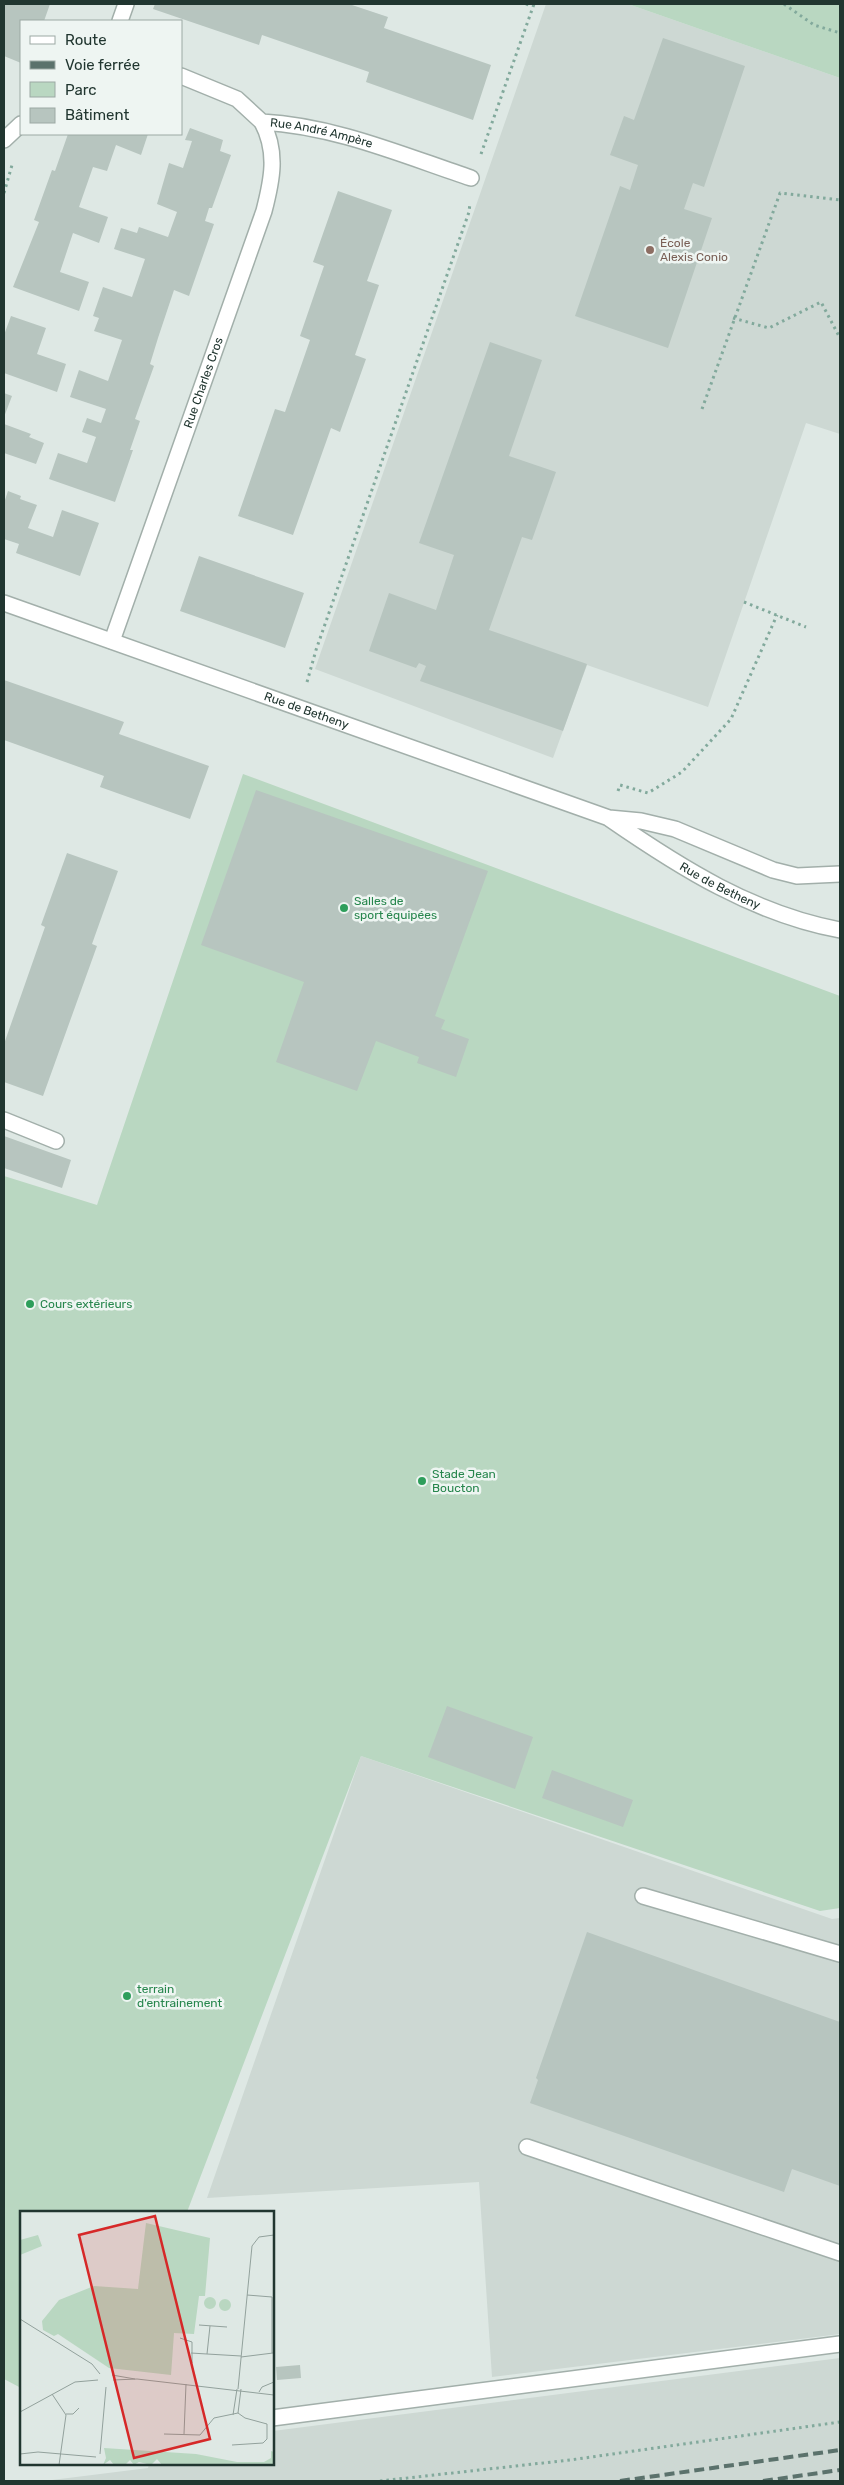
<svg xmlns="http://www.w3.org/2000/svg" width="844" height="2485" viewBox="0 0 844 2485" font-family="Rubik,sans-serif">
  <rect width="100%" height="100%" fill="#dee8e4"/>
  <path fill="#cdd8d3" d="M546 4H628L840 78V434L806 423 708 707 587 665 553 758 315 669Z
    M361 1756 832 1919 840 1918V2334L492 2377 479 2182 207 2198Z
    M840 2358V2481H44L148 2468 149 2464H272L273 2431Z"/>
  <path fill="#b9d7c1" d="M628 4H840V78Z
    M243 774 840 996V1908L820 1911 361 1756 187 2212H21V2388L4 2379V1176L97 1205Z"/>
  <path fill="#b7c5bf" d="M4 4H50L44 21H21V63L4 56Z
    M155 4H349L388 17 384 28 491 65 473 120 366 82 369 72 262 35 259 45 153 9Z
    M663 38 745 66 704 187 693 183 684 209 712 218 668 348 575 316 620 186 630 190 638 165 610 155 624 116 634 120Z
    M190 128 223 140 220 151 231 155 212 208H209L205 221 214 224 189 296 174 290 158 338 150 364 154 366 135 419 140 421 130 450H133L115 502 49 479 58 453 87 463 96 437 82 432 87 418 101 423 106 409 70 397 79 370 108 381 122 340 94 331 99 318 93 316 103 287 132 297 145 259 114 249 121 228 137 233 139 227 168 237 177 212 157 204 169 163 183 168 192 141 185 140Z
    M68 134H148L141 155 116 145 107 171 93 167 79 207 108 217 99 243 73 233 60 272 89 282 79 311 13 287 39 222 34 220 52 170 55 171Z
    M338 191 392 210 367 281 379 285 355 355 366 359 340 432 331 428 293 535 238 516 275 409 285 412 310 340 300 336 324 266 313 262Z
    M11 316 46 328 37 354 66 364 57 392 4 373V335Z
    M490 342 542 360 509 456 556 472 532 540 522 537 489 630 587 664 563 731 420 681 426 666 419 663 416 668 369 651 389 593 436 610 454 555 419 543Z
    M4 393 12 396 4 417Z
    M4 424 31 434 29 437 44 443 36 464 4 453Z
    M8 491 21 496 20 499 37 505 28 528 53 537 62 510 99 523 80 576 16 553 19 544 4 539V503Z
    M199 556 304 593 285 648 180 611Z
    M4 680 124 722 119 734 209 766 190 819 100 787 104 776 4 740Z
    M256 790 488 871 435 1016 445 1020 441 1029 469 1039 456 1077 417 1063 419 1057 376 1041 357 1091 276 1062 304 982 201 945Z
    M67 853 118 871 92 944 97 946 43 1096 4 1082V1044L45 927 41 925Z
    M4 1136 71 1160 62 1188 4 1168Z
    M447 1706 533 1737 515 1789 428 1757Z
    M552 1770 633 1800 623 1827 542 1798Z
    M587 1932 840 2022V2186L792 2169 784 2192 530 2103 538 2080 536 2078Z
    M300 2365 301 2378 277 2380 276 2367Z"/>
  <g fill="none" stroke-linecap="round" stroke-linejoin="round">
    <g stroke="#a2afaa" stroke-width="18">
      <path id="lane" d="M643 1896 840 1954
        M527 2147 840 2253
        M272 2418 840 2344"/>
    </g>
    <g stroke="#a2afaa" stroke-width="18">
      <g id="street">
        <path d="M120 21 126 4"/>
        <path id="s1" d="M181 76 237 99 262 122C335 126 402 155 471 178"/>
        <path d="M4 140 21 124"/>
        <path id="s2" d="M4 603 609 818 641 821 675 829 773 870 797 876 840 874"/>
        <path id="s3" d="M112 641 264 211C272 180 278 152 262 122"/>
        <path id="s4" d="M610 819C681 868 754 914 840 930"/>
        <path d="M4 1120 56 1141"/>
      </g>
    </g>
    <path stroke="#82a99c" stroke-width="3" stroke-dasharray="2.5 4" stroke-linecap="butt" d="M526 4 532 6
      M784 4 814 25 840 33
      M481 154 534 4
      M4 193 12 165
      M733 318 769 328 821 302 840 338
      M702 409 780 193 840 200
      M744 602 806 627
      M307 682 316 650 469 212 470 203
      M618 791 620 785 648 793 682 772 731 719 777 615
      M380 2481 570 2460 840 2422"/>
    <use href="#lane" stroke="#fff" stroke-width="15"/>
    <use href="#street" stroke="#fff" stroke-width="15"/>
    <path stroke="#5b726c" stroke-width="4" stroke-dasharray="10 5" stroke-linecap="butt" d="M620 2481 840 2450
      M763 2481 840 2470"/>
  </g>
  <circle fill="#8d6e63" stroke="#eef5f2" stroke-width="2" cx="650" cy="250" r="5"/>
  <g fill="#2e9e5b" stroke="#eef5f2" stroke-width="2">
    <circle cx="344" cy="908" r="5"/>
    <circle cx="30" cy="1304" r="5"/>
    <circle cx="422" cy="1481" r="5"/>
    <circle cx="127" cy="1996" r="5"/>
  </g>
  <g text-anchor="middle" dominant-baseline="central" stroke-width="5" stroke-linejoin="round" paint-order="stroke">
    <g font-size="12" fill="#213630" stroke="#eef5f2">
      <text stroke="none"><textPath href="#s1" startOffset="155">Rue André Ampère</textPath></text>
      <text stroke="none"><textPath href="#s3" startOffset="274">Rue Charles Cros</textPath></text>
      <text stroke="none"><textPath href="#s2" startOffset="321">Rue de Betheny</textPath></text>
      <text stroke="none"><textPath href="#s4" startOffset="129">Rue de Betheny</textPath></text>
    </g>
    <g font-size="12" fill="#785e54" stroke="#eef5f2" text-anchor="start">
      <text x="660" y="243">École<tspan x="660" dy="14">Alexis Conio</tspan></text>
    </g>
    <g font-size="12" fill="#27864d" stroke="#eef5f2" text-anchor="start">
      <text x="354" y="901">Salles de<tspan x="354" dy="14">sport équipées</tspan></text>
      <text x="40" y="1304">Cours extérieurs</text>
      <text x="432" y="1474">Stade Jean<tspan x="432" dy="14">Boucton</tspan></text>
      <text x="137" y="1989">terrain<tspan x="137" dy="14">d'entrainement</tspan></text>
    </g>
  </g>
  <g transform="translate(20 2211)">
    <rect width="254" height="254" fill="#dee8e4"/>
    <path d="M126 12 190 27 185 85H179L174 123 154 122 151 164 89 157 38 123 34 125 23 119 22 110 39 89 74 75 118 78ZM18 24 22 35 0 44V29ZM184 92a6 6 0 1 1 12 0a6 6 0 1 1-12 0ZM199 94a6 6 0 1 1 12 0a6 6 0 1 1-12 0ZM84 237 176 243 217 251H244L251 247V240L254 241V254H142L137 248 131 254 119 251 114 254 110 249 105 254H94L90 249 83 254 86 247Z" fill="#b9d7c1"/>
    <path fill="none" stroke="#92a19c" stroke-width="1" d="M227 84 252 86M0 108 72 153 80 163M179 114 207 116M190 115 187 143 221 145M160 127 172 131V152M171 142 187 143M252 142V86M221 146 253 142M92 164 115 168M93 169 117 168 254 184M218 178 232 35 239 26 254 24M239 181 242 176 254 171M32 183 46 204 39 254M0 201 55 171 78 169M46 203H53L59 197M213 204 217 178M144 223 180 224 194 207 218 202 221 178M164 223 166 173M212 234 243 232 247 228V213L225 207 218 202M0 243 18 241 76 246M80 243 86 176"/>
    <path fill="#d62828" fill-opacity="0.15" stroke="#d62828" stroke-width="2.5" d="M135 5 190 228 114 247 59 24Z"/>
    <rect width="254" height="254" fill="none" stroke="#213630" stroke-width="2.5"/>
  </g>
  <rect width="844" height="2485" fill="none" stroke="#213630" stroke-width="10"/>
  <rect x="20" y="20" width="162" height="115" fill="#eef5f2" stroke="#9ca9a4"/>
  <rect x="30" y="36" width="25" height="8" fill="#ffffff" stroke="#9ca9a4"/>
  <text x="65" y="45" font-size="15" fill="#213630">Route</text>
  <rect x="30" y="61" width="25" height="8" fill="#5b726c" stroke="#9ca9a4"/>
  <text x="65" y="70" font-size="15" fill="#213630">Voie ferrée</text>
  <rect x="30" y="82" width="25" height="15" fill="#b9d7c1" stroke="#9ca9a4"/>
  <text x="65" y="95" font-size="15" fill="#213630">Parc</text>
  <rect x="30" y="108" width="25" height="15" fill="#b7c5bf" stroke="#9ca9a4"/>
  <text x="65" y="120" font-size="15" fill="#213630">Bâtiment</text>
</svg>
